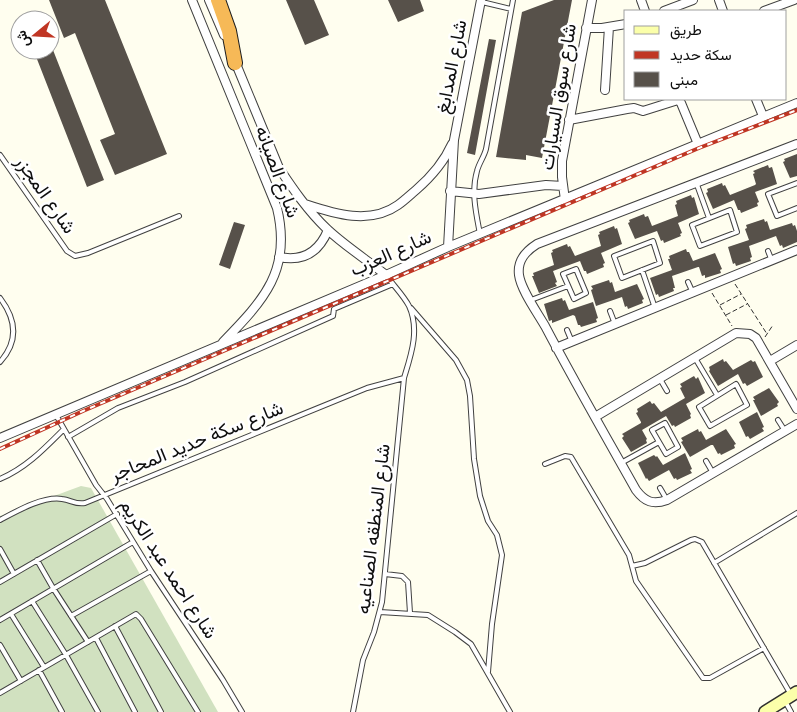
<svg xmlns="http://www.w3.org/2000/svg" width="797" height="712" viewBox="0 0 797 712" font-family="Spectral,Vazirmatn,serif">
  <rect width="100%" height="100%" fill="#fffeef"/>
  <path fill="#d1e1c0" d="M81 486 91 488 218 712H0V516Z"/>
  <path fill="#57514a" d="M49 0H105L167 154 115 175 100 140 115 134 75 33 64 38Z
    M286 0H314L329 35 305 45Z
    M388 0H420L424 11 398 22Z
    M554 0H572L542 158 526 155V160L496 157 522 12Z
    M489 39 496 40 475 155 467 153Z
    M45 50H53L104 180 87 187 35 54Z
    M797 154V176L790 178 783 162 785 161 784 159Z
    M768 165 769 168 772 167 777 184 755 192 759 202 757 203 758 206 741 213 740 210H738L734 200 713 209 706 193 708 192 707 189 722 183 723 186 725 185 730 195 755 185 756 184 753 174 755 173 753 171Z
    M691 195 692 198 694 197 699 214 678 223 682 233 680 234 681 236 664 243 663 240 661 241 657 231 635 239 628 223 630 222 629 220 644 214 645 217 648 216 652 226 678 216 675 205 677 204 676 201Z
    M764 219 765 222 767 221 770 230 792 223 793 226 795 225 797 231V242L783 248 782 245 780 246 776 236 749 246 752 257 750 258 751 261 736 266 735 263 733 264 728 247 749 240 745 229 747 228 746 225Z
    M234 222 245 225 230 269 219 265Z
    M614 226 615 229 617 228 622 244 601 253 605 263 603 264 604 267 587 274 586 271H584L580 261 553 271 557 282 555 283 557 286 539 293 532 276H534L533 273 554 265 551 253 553 252 552 250 567 244 568 247 570 246 575 256 601 246 598 235 600 234 599 232Z
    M686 249 687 252H689L693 261 715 253 722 269 720 270 721 273 705 278V275L702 276 699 267H698L672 276 675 288H673L674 291 659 297 658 294 656 295 650 278 672 270 668 259H670L669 256Z
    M609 280 610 283 612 282 615 292 637 284 644 299 642 300 643 303 628 309 627 306 625 307 622 297 596 306 591 290 593 289 591 286Z
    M562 298 563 301 565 300 569 310 593 302 598 318 596 319 597 322 581 327 580 325H578L575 316 573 315 552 323V320L549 321 544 304Z
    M723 359 724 362 726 361 733 370 751 360 753 362 755 361 763 377 747 386 745 383 743 384 738 374 718 386 709 371 710 370 709 367Z
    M694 376 696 379 698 377 705 393 686 404 691 414 690 415 691 418 675 427 674 425 672 426 666 416 642 430 647 439 646 440 647 443 631 452 622 438 624 436 622 434 641 423V422L636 413 638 412 637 409 650 401 652 404 654 403 661 412 685 398 680 388 682 387 680 384Z
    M769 388 779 402 777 404 778 406 761 416 753 400H755L753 397Z
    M757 412 764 427 762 428 764 431 750 439 748 436 746 437 739 422Z
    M698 429 699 432 701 431 706 440 726 429 736 444 734 445 735 448 721 455 720 453 718 454 713 445H711L690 457 681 442 683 441 681 438Z
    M685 453 692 469 690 470 692 473 677 480 676 478 674 479 669 470 649 481 647 478 646 479 638 463 654 455 656 457 657 456 663 465Z"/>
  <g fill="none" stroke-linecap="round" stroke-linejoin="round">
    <g stroke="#414141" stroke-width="6">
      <path id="lane" d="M482 2 511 9
        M0 155 67 251 75 256 88 253 179 216
        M696 182 709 218
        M797 183 768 194 777 216 797 208
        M730 210 737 232 700 246 692 225Z
        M480 234C476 213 471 192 477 171 479 163 484 157 486 149L513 0
        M653 241 660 263 622 278 614 256Z
        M768 251 772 261
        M576 269 586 293 574 299 563 274Z
        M642 270 655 308
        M688 282 693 293
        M0 298C16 319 19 341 0 362
        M531 300 568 286
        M411 308 456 360 467 380 470 396 474 459 480 496 488 521 497 535 502 555 492 624 488 672
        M610 311 615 324
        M567 330 572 342
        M695 358 717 395
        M660 379 667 391
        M736 384 747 405 710 426 699 407Z
        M56 415 96 485 107 499 151 571 223 680 242 712
        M778 420 785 431
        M665 423 678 447 666 454 652 430Z
        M68 437 118 408 185 382 333 316 334 309 393 284
        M706 461 713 473
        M621 463 659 442
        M545 464 565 456 571 457 629 555 632 566 645 563 691 540 695 539 702 542 790 693
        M0 479C26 468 44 449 64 429
        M660 488 667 500
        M0 520C17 511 43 496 62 499 71 500 76 505 85 503L367 388 404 378
        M0 549 14 574
        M37 560 53 588 88 642
        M714 563 797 513
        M632 566 636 581 703 678H710L764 648
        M385 574 402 576 408 582 410 613
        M0 582 117 514
        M32 601 66 655 98 712
        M380 612 428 615 455 632 471 644 510 712
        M11 614 44 667
        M71 616 151 571
        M0 620 133 542
        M115 626 161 712
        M96 638 135 712
        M0 645 21 681
        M39 670 62 712
        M0 693 136 614 141 619 198 712
        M785 701 791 712
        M353 712 363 660 374 632 382 602 404 378C411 355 420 330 409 306 404 296 393 285 386 275"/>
    </g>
    <g stroke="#414141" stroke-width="10">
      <path id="street" d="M192 0 277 208C292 270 264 300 223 342
        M209 0 224 35
        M641 0 645 11
        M719 0 723 11
        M664 11 693 0
        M764 11 794 0
        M586 28H602L626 24
        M234 59 279 168C293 189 308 211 327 229 345 246 367 260 386 275
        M605 90 609 27
        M756 99 763 116
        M569 120 627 109 634 108 643 111 678 100 681 103 698 144
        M797 144 537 244C526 251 517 260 519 275 521 290 537 312 545 326 574 381 605 435 636 490 645 502 653 505 667 500L797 424
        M450 191 479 194 546 185 563 186
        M565 200 562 177V161L592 0
        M305 204C335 214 370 225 398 205 405 200 410 195 416 190 431 177 444 162 452 144
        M448 247 454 140 481 0
        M279 257C303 262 319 252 328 230
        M556 348 797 250
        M770 361 797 345
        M595 417 736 333 750 334 756 338 797 409
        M0 438 386 275 448 247 797 103"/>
    </g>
    <g stroke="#303030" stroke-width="14">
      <path id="secondary" d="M765 712 797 692"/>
    </g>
    <g stroke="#1f1f1f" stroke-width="16">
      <path id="highway" d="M218 0 229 31 235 63"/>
    </g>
    <path stroke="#303030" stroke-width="1" stroke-dasharray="5 2.5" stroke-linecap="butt" d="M735 284 767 334
      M712 293 732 326
      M720 305 741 294
      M726 315 747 304
      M765 337 773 325"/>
    <use href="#lane" stroke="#fff" stroke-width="4"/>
    <use href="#street" stroke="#fff" stroke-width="8"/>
    <use href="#secondary" stroke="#fbffaa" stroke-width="11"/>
    <use href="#highway" stroke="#f6b957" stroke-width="14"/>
    <g stroke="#c03624" stroke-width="4">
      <path id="rail" d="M0 449 83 411 699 148 797 110"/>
    </g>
    <use href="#rail" stroke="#fff" stroke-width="2" stroke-dasharray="5.5" stroke-linecap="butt"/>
  </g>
  <g text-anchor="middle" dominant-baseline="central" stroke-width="5" stroke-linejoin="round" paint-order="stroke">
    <g font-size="19" fill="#0e0e0e" stroke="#fff">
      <text transform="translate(452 67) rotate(-79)">شارع المدابغ</text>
      <text transform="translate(559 97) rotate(-81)">شارع سوق السيارات</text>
      <text transform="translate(277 172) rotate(70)">شارع الصيانه</text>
      <text transform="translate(45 195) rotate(55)">شارع المجزر</text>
      <text transform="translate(391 254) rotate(-24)">شارع العزب</text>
      <text transform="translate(197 442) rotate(-22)">شارع سكة حديد المحاجر</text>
      <text transform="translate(374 529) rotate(-83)">شارع المنطقه الصناعيه</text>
      <text transform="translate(168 569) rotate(57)">شارع احمد عبد الكريم</text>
    </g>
  </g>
  <rect x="624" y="10" width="162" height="90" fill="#ffffff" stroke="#9f9f9f"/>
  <rect x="634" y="26" width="25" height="8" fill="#fbffaa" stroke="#9f9f9f"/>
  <text x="670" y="35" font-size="15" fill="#0e0e0e">طريق</text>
  <rect x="634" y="51" width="25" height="8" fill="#c03624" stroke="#9f9f9f"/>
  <text x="670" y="60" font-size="15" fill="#0e0e0e">سكة حديد</text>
  <rect x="634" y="72" width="25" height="15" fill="#57514a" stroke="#9f9f9f"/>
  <text x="670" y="85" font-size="15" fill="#0e0e0e">مبنى</text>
  <g transform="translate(35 35) rotate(252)"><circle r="24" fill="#ffffff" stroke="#9f9f9f"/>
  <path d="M0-4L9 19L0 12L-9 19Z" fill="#c03624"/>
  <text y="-8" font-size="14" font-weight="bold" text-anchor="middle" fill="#0e0e0e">ش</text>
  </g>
</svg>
